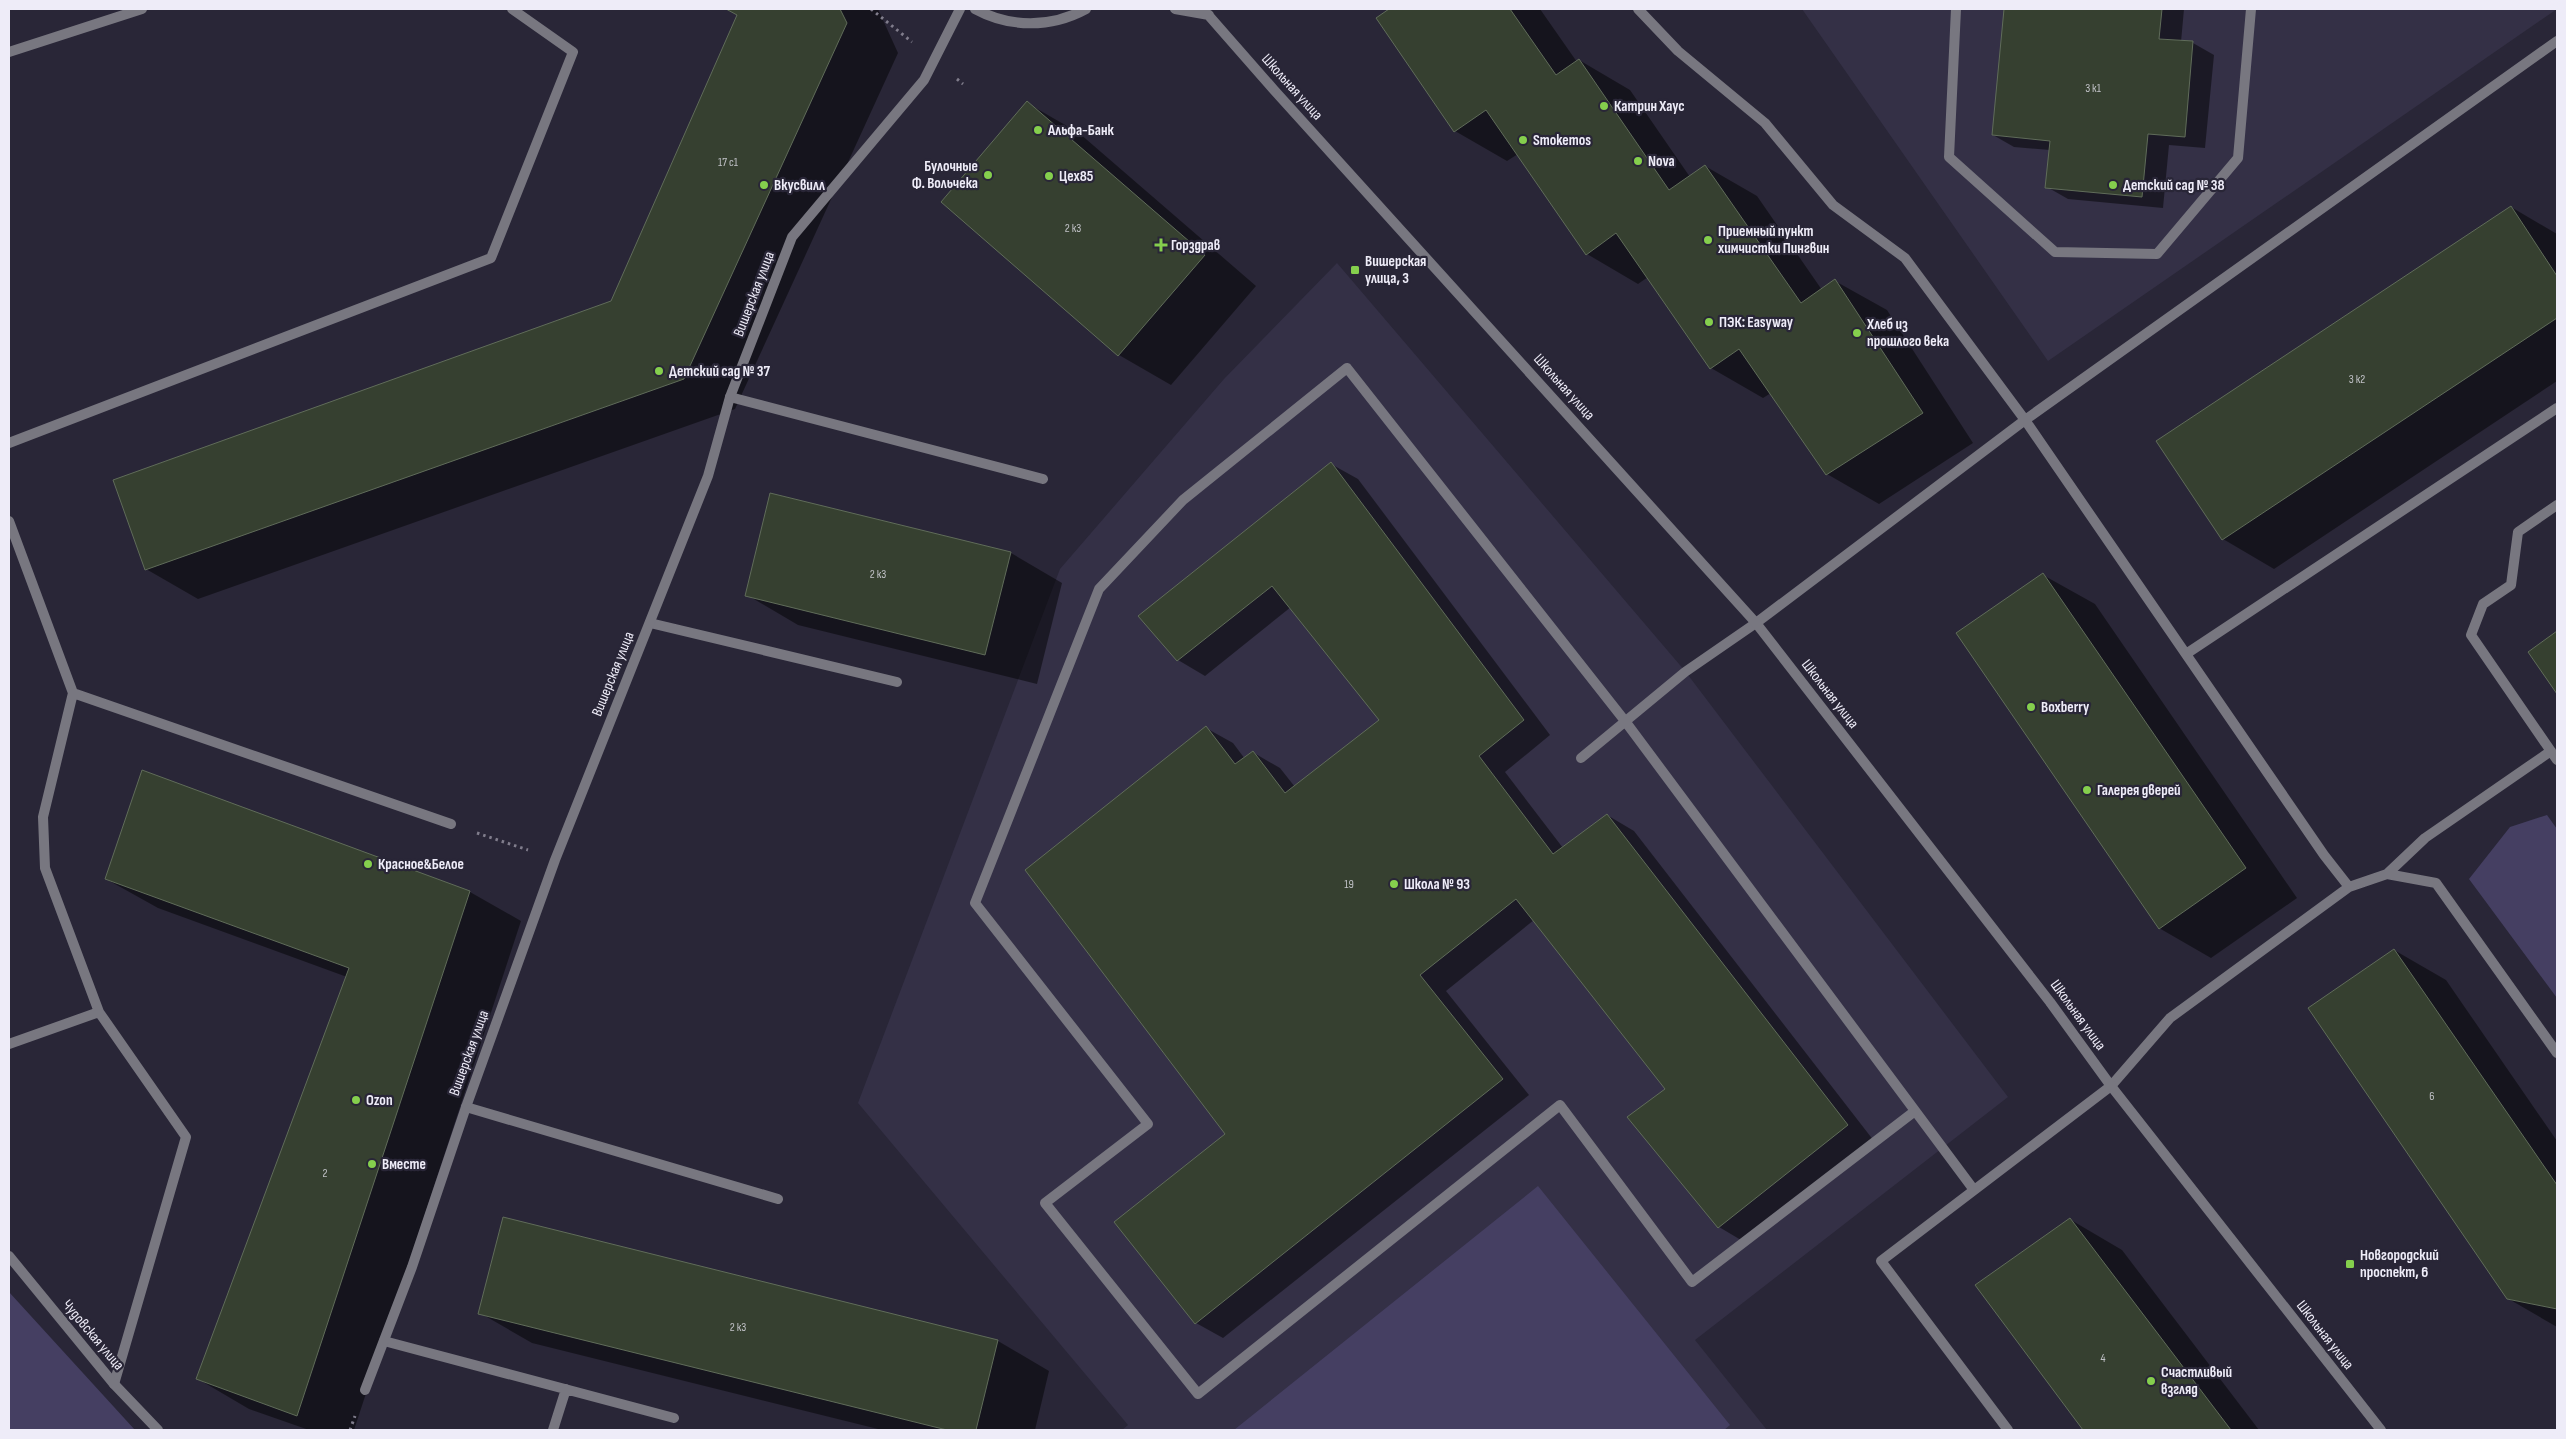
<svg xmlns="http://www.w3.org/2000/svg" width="2566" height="1439" viewBox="0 0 2566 1439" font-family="'Sofia Sans Condensed',sans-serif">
  <rect width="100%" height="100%" fill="#292637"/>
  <path fill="#343046" d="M1802 9H2557L2048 361Z
    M1337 263 1685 671 2008 1097 1695 1340 1767 1430H1122L1128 1425 858 1103 1060 569 1224 379Z"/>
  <path fill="#453f62" d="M2547 815 2557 829V998L2469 879 2510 827Z
    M1538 1186 1730 1425 1724 1430H1234Z
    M9 1292 135 1430H9Z"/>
  <path fill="#0007" d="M728 9H878L898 53 735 409 198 599 146 569 612 302 738 15Z
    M1391 9H1540L1577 62 1579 60 1630 90 1690 177 1705 166 1757 196 1822 290 1835 281 1887 310 1973 443 1879 504 1827 474 1771 393 1763 398 1711 368 1648 277 1638 284 1587 254 1518 154 1507 161 1455 131 1378 18Z
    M2001 9H2184L2181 42 2193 43 2214 55 2205 148 2169 145 2163 208 2068 199 2047 187 2050 150 2014 147 1993 135 2005 11Z
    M1027 103 1079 133 1256 286 1171 385 1119 355 942 201Z
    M2511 207 2557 234V381L2274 569 2223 539Z
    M1331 464 1358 479 1550 735 1505 772 1563 848 1607 815 1634 831 1874 1141 1746 1243 1719 1227 1666 1089 1534 920 1446 991 1529 1095 1223 1338 1196 1323 1227 1134 1206 728 1233 743 1245 759 1254 753 1280 768 1295 787 1381 721 1291 607 1205 676 1178 660Z
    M1011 553 1062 583 1037 684 798 625 747 595Z
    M2043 575 2095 604 2297 898 2211 958 2159 928Z
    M2557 633V692L2530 652Z
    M106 879 470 892 521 921 354 1430H309L249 1409 198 1379 347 977 158 908Z
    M2394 950 2446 980 2557 1141V1327L2507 1298Z
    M2071 1220 2122 1250 2259 1430H2085L1977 1286Z
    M480 1313 998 1341 1049 1371 1035 1430H882L532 1343Z"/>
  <path fill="#364030" stroke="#606c5a" d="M726 9H840L847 23 684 379 145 570 113 480 611 301 737 15Z
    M1389 9H1510L1556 75 1579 59 1669 190 1705 165 1801 303 1835 279 1923 413 1826 475 1739 349 1710 369 1616 233 1586 255 1486 110 1454 132 1376 18Z
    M2004 9H2162L2159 39 2193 41 2185 137 2148 134 2142 197 2045 188 2050 141 1992 135Z
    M1027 101 1205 255 1118 356 941 202Z
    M2511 206 2557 276V318L2222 540 2156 441Z
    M1331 462 1524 720 1479 756 1553 854 1607 814 1848 1125 1718 1228 1627 1117 1665 1089 1516 899 1420 975 1503 1079 1195 1324 1114 1222 1225 1134 1025 870 1206 726 1235 764 1253 751 1285 793 1379 720 1272 586 1177 661 1138 616Z
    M770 493 1011 552 985 655 745 596Z
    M2043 573 2246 868 2159 929 1956 633Z
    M2557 631V694L2528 652Z
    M142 770 470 891 297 1416 196 1379 349 968 105 879Z
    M2394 949 2557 1185V1309L2507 1299 2308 1008Z
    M503 1217 998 1340 976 1430H947L478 1314Z
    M2070 1218 2231 1430H2083L1975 1285Z"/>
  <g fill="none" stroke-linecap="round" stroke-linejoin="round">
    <path stroke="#807d8c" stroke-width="3" stroke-dasharray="2.5 4" stroke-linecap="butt" d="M871 9 912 42
      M957 79 963 84
      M477 833 528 850
      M350 1430 355 1416"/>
    <path stroke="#787780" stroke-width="10" d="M1638 9 1678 51 1765 123 1833 205 1905 258 2025 420 2324 855 2349 887 2170 1018 2111 1086 1881 1261 2008 1430
      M1956 9 1949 157 2055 252 2157 254 2238 158 2251 9
      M9 52 142 9
      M730 397 1043 479
      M9 443 491 258 573 52 512 9
      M2557 505 2518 532 2511 585 2483 604 2471 635 2557 760
      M9 521 73 693 43 817 45 868 99 1012 186 1137 114 1384
      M650 623 897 682
      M2186 654 2557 408
      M73 693 451 824
      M1581 758 1685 672 1756 623 2025 420 2557 41
      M2387 874 2425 838 2551 751
      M2349 887 2387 874 2436 883 2557 1053
      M9 1044 99 1012
      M466 1107 778 1199
      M1915 1111 1692 1282 1560 1105 1198 1394 1045 1203 1148 1124 975 903 1099 589 1183 500 1347 368 1625 721 1974 1190
      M384 1341 674 1418
      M553 1430 566 1389"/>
    <path stroke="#787780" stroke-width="10" d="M1175 9 1209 15
      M1203 9 1274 90 1756 623 2050 1002 2111 1086 2381 1430
      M9 1256 114 1384 158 1430
      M365 1390 412 1267 466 1107 555 860 708 476 730 397 792 237 924 80 960 9"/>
    <path stroke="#787780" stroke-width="10" d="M975 9C1010 28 1051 28 1086 9"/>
  </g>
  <g fill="#85cf4d" stroke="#292637" stroke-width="2">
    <circle cx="1604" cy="106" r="5"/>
    <circle cx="1038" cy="130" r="5"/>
    <circle cx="1523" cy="140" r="5"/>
    <circle cx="1638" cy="161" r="5"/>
    <circle cx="988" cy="175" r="5"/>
    <circle cx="1049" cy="176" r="5"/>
    <circle cx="764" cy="185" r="5"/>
    <circle cx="2113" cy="185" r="5"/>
    <circle cx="1708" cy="240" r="5"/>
    <path d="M1158.5 237.5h5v5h5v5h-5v5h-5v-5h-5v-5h5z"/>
    <rect x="1350" y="265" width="10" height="10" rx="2.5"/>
    <circle cx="1709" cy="322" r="5"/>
    <circle cx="1857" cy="333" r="5"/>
    <circle cx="659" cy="371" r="5"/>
    <circle cx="2031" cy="707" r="5"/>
    <circle cx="2087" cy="790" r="5"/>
    <circle cx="368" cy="864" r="5"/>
    <circle cx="1394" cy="884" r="5"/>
    <circle cx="356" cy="1100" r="5"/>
    <circle cx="372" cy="1164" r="5"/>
    <rect x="2345" y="1259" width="10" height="10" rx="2.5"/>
    <circle cx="2151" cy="1381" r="5"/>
  </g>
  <g text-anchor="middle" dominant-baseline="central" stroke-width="4.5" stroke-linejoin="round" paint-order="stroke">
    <g font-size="12" fill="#c0c1c6">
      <text x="2093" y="88">3 к1</text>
      <text x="728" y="162">17 с1</text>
      <text x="1073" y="228">2 к3</text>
      <text x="2357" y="379">3 к2</text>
      <text x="878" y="574">2 к3</text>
      <text x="1349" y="884">19</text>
      <text x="2432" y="1096">6</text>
      <text x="325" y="1173">2</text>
      <text x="738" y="1327">2 к3</text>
      <text x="2103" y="1358">4</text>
    </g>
    <g font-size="15" fill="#eeecf8" stroke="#292637">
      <text transform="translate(1292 87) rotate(48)">Школьная улица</text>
      <text transform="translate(754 294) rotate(-69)">Вишерская улица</text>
      <text transform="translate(1564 387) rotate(48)">Школьная улица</text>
      <text transform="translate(613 674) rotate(-68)">Вишерская улица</text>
      <text transform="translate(1830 694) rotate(52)">Школьная улица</text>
      <text transform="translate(2078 1015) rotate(54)">Школьная улица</text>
      <text transform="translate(469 1053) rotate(-70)">Вишерская улица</text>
      <text transform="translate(93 1335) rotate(50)">Чудовская улица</text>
      <text transform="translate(2325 1335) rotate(52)">Школьная улица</text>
    </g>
    <g font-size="15" font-weight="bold" fill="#eeecf8" stroke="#292637" text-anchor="start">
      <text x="1614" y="106">Катрин Хаус</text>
      <text x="1048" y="130">Альфа-Банк</text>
      <text x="1533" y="140">Smokemos</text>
      <text x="1648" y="161">Nova</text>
      <text x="978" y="166" text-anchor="end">Булочные<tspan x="978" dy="17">Ф. Вольчека</tspan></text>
      <text x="1059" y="176">Цех85</text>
      <text x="774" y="185">Вкусвилл</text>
      <text x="2123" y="185">Детский сад № 38</text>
      <text x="1718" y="231">Приемный пункт<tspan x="1718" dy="17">химчистки Пингвин</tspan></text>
      <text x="1171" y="245">Горздрав</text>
      <text x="1365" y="261">Вишерская<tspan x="1365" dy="17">улица, 3</tspan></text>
      <text x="1719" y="322">ПЭК: Easyway</text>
      <text x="1867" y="324">Хлеб из<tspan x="1867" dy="17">прошлого века</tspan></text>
      <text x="669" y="371">Детский сад № 37</text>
      <text x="2041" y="707">Boxberry</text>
      <text x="2097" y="790">Галерея дверей</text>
      <text x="378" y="864">Красное&amp;Белое</text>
      <text x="1404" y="884">Школа № 93</text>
      <text x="366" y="1100">Ozon</text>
      <text x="382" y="1164">Вместе</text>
      <text x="2360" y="1255">Новгородский<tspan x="2360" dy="17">проспект, 6</tspan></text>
      <text x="2161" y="1372">Счастливый<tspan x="2161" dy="17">взгляд</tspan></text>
    </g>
  </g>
  <rect width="2566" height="1439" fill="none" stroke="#eeecf8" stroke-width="20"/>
</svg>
